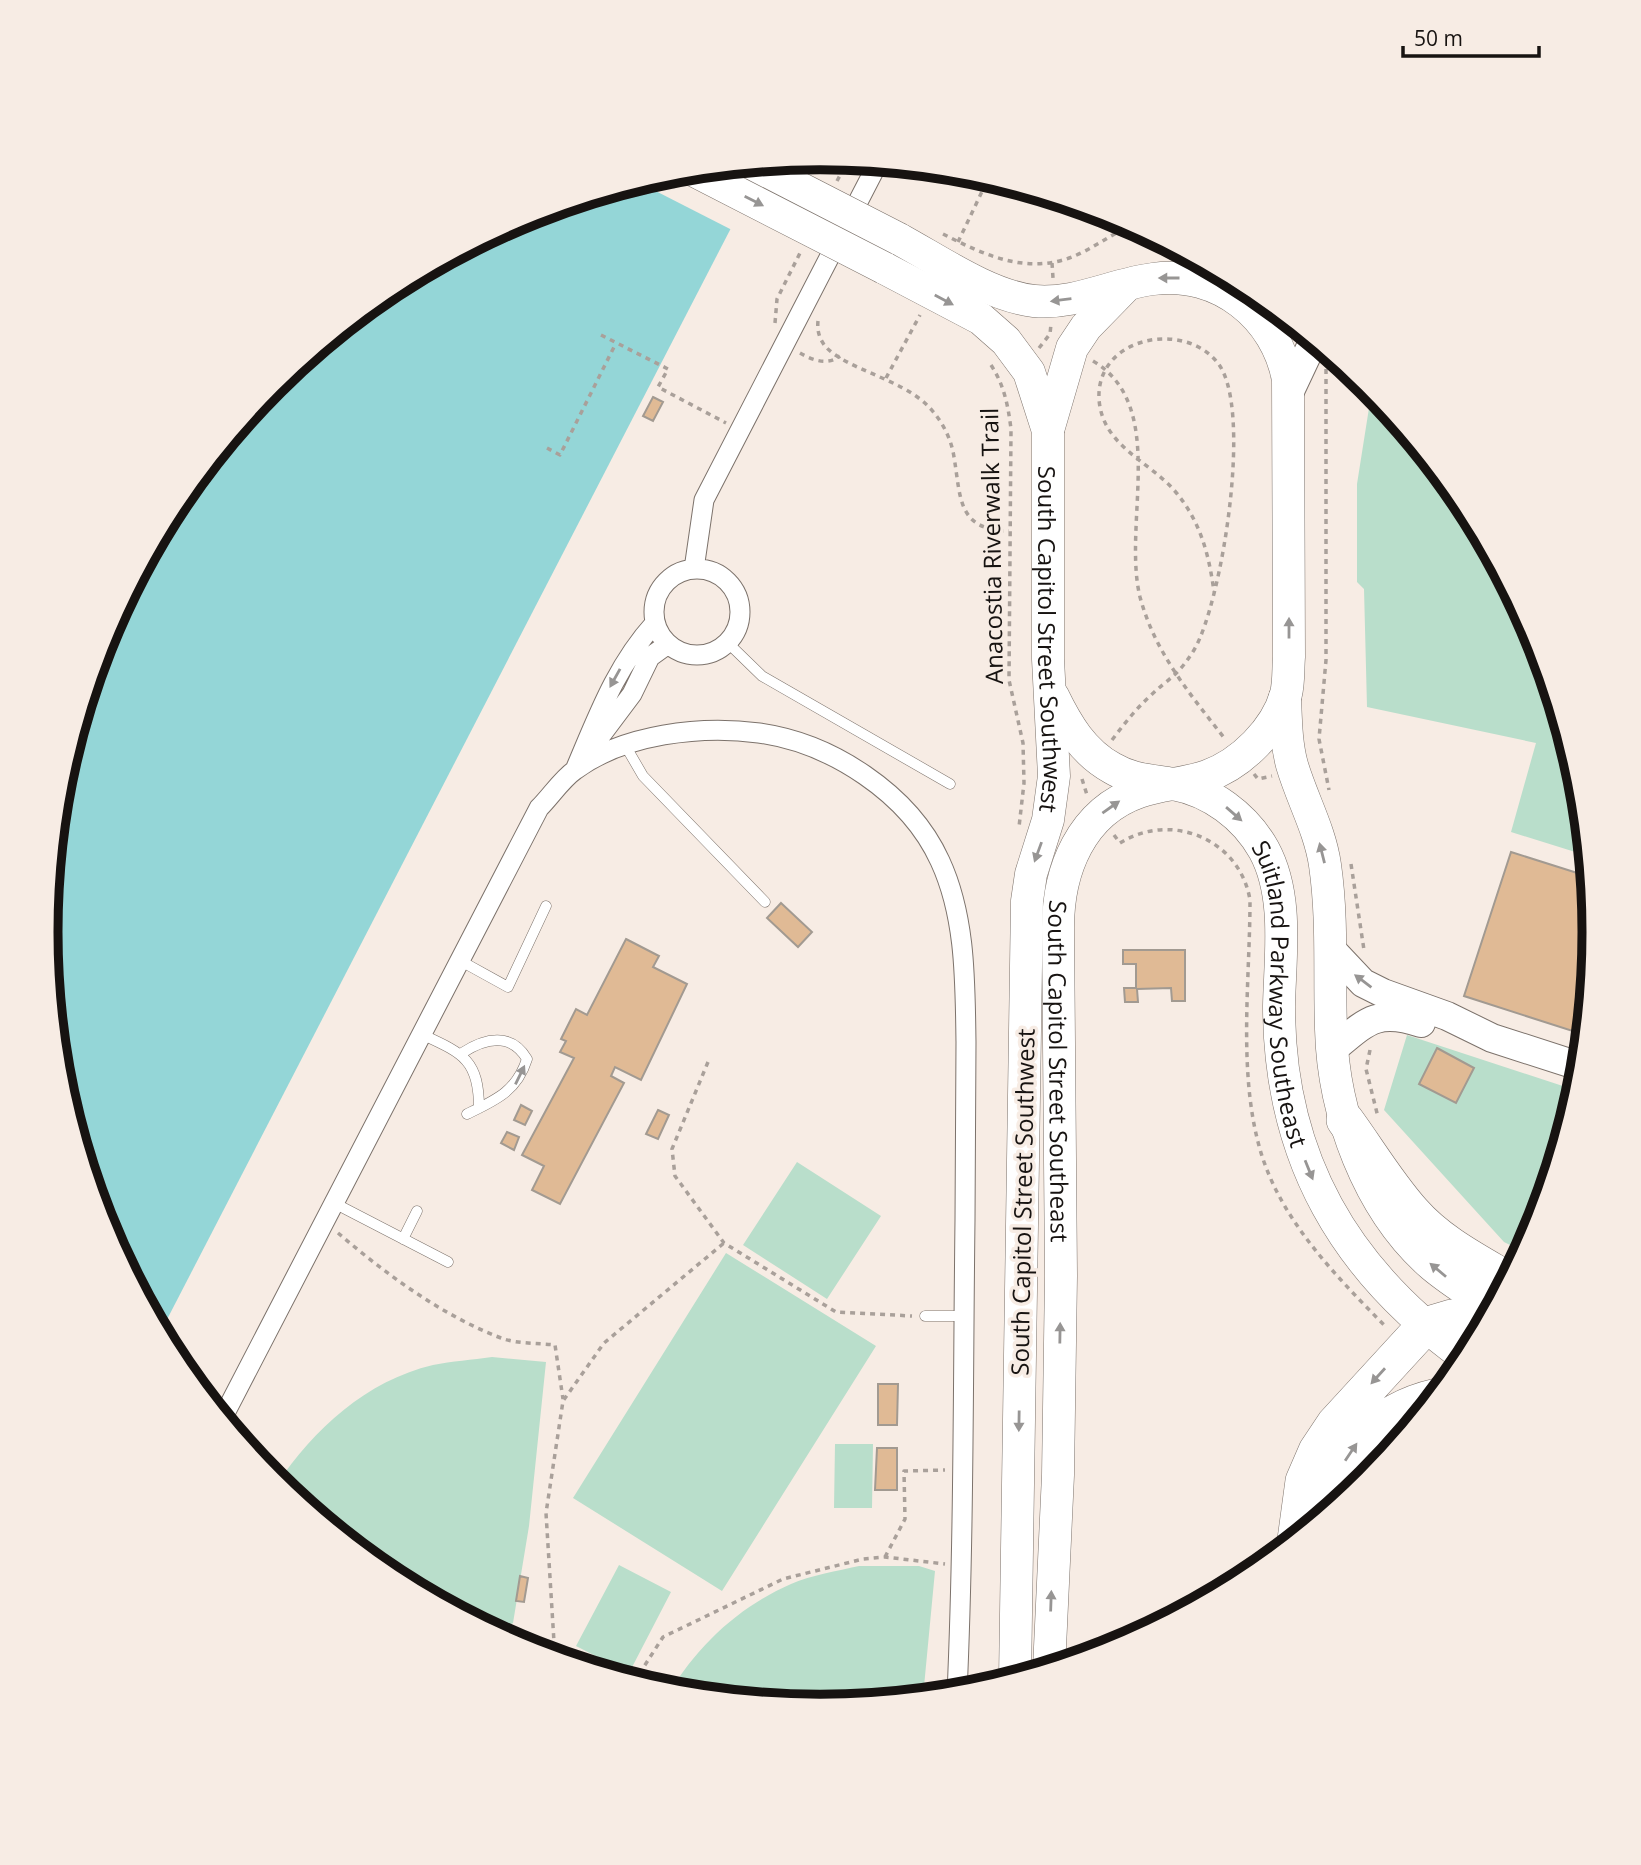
<svg xmlns="http://www.w3.org/2000/svg" width="1641" height="1865" viewBox="0 0 1641 1865" font-family="'Open Sans',sans-serif">
  <rect width="100%" height="100%" fill="#f7ece4"/>
  <path fill="#b9decb" d="M1372 389 1465 502 1537 636 1581 782 1588 856 1511 832 1536 743 1367 707 1364 589 1357 582V484Z
    M1407 1035 1578 1091 1536 1229 1524 1252 1504 1242 1384 1110Z
    M797 1162 881 1216 827 1299 743 1245Z
    M726 1253 876 1346 722 1591 573 1498Z
    M492 1357 546 1362 529 1526 513 1623 501 1631 483 1627 390 1577 277 1484C314 1429 366 1381 433 1365 452 1361 472 1360 492 1357Z
    M835 1444H873L872 1508H834Z
    M619 1565 671 1592 629 1673 576 1646Z
    M859 1566H919L935 1571 923 1697 820 1707 669 1693C699 1644 739 1607 791 1584 812 1575 837 1571 859 1566Z"/>
  <path fill="#94d6d7" d="M761 170 160 1333 104 1229 60 1083 46 932 60 781 105 636 176 502 273 384 390 288 524 216 670 172Z"/>
  <path fill="#f7ece4" d="M769 163 734 231 638 182 670 172Z"/>
  <path fill="#e0ba95" stroke="#a29a91" stroke-width="2" d="M653 397 663 402 653 421 643 416Z
    M1511 852 1590 877 1595 933 1585 1035 1464 996Z
    M781 903 812 932 798 947 767 918Z
    M626 939 659 956 653 967 687 984 641 1080 615 1067 611 1076 624 1083 560 1204 532 1190 544 1166 522 1155 574 1058 560 1052 566 1041 561 1039 576 1009 587 1015Z
    M1123 950H1185V1001H1172L1171 988 1137 989 1138 1002H1125L1124 988H1136V964H1123Z
    M1437 1048 1474 1068 1456 1103 1419 1084Z
    M521 1105 532 1111 525 1125 514 1120Z
    M658 1110 669 1115 658 1139 646 1134Z
    M507 1132 519 1137 514 1150 501 1143Z
    M878 1384H898L897 1425H878Z
    M877 1448H897V1490H875Z
    M520 1576 528 1578 524 1602 516 1601Z"/>
  <g fill="none" stroke-linecap="round" stroke-linejoin="round">
    <g stroke="#7c726b" stroke-width="11">
      <path id="lane" d="M727 642 762 676 950 784
        M625 745 643 776 765 902
        M459 960 508 987 546 906
        M421 1034C462 1053 479 1059 479 1108
        M462 1053C485 1038 511 1032 527 1059 517 1091 496 1100 467 1114
        M334 1203 448 1262
        M403 1239 417 1211
        M925 1316H964"/>
    </g>
    <g stroke="#7c726b" stroke-width="21">
      <path id="street" d="M694 569 704 500 878 163
        M654 612a43 43 0 1 1 86 0a43 43 0 1 1-86 0Z
        M593 746 632 694 650 657 668 644
        M575 770C598 716 616 666 655 623
        M222 1419 539 808C551 796 562 779 575 770 624 734 701 725 759 733 831 743 909 793 940 861 966 917 965 982 966 1042 966 1102 965 1161 965 1220 963 1378 964 1536 957 1694"/>
    </g>
    <g stroke="#7c726b" stroke-width="30">
      <path id="secondary" d="M1289 393 1314 340
        M1330 948 1363 983 1383 993 1447 1016 1492 1038 1582 1067
        M1332 1050C1366 1022 1376 1008 1421 1023"/>
    </g>
    <g stroke="#7c726b" stroke-width="33">
      <g id="primary">
        <path id="s1" d="M899 239C938 260 989 296 1034 301 1075 305 1113 284 1153 279 1219 270 1277 317 1288 380L1289 657C1288 669 1289 682 1286 694 1276 730 1241 764 1207 776 1185 784 1161 784 1139 792 1081 812 1058 870 1058 928L1061 1276 1058 1475 1049 1669"/>
        <path id="s2" d="M884 268 981 319 1006 341 1029 372 1048 431V659L1054 776 1048 820 1031 874 1027 901 1015 1679"/>
        <path d="M1049 427 1072 348 1086 327 1126 286"/>
        <path id="s3" d="M1053 696C1067 725 1083 752 1112 768 1132 780 1151 780 1173 784 1211 791 1245 816 1264 850 1289 896 1280 956 1279 1006 1279 1158 1345 1271 1467 1358"/>
        <path d="M1285 697C1286 720 1286 743 1292 765 1302 799 1320 830 1325 865 1333 920 1329 975 1331 1029 1333 1113 1368 1210 1433 1266 1452 1282 1474 1295 1494 1309"/>
      </g>
    </g>
    <g stroke="#7c726b" stroke-width="38">
      <path id="highway" d="M1345 1120C1367 1150 1387 1184 1412 1212 1438 1242 1475 1261 1509 1281
        M1327 1515C1335 1453 1379 1410 1437 1397
        M1296 1540 1304 1481 1317 1451 1335 1424 1425 1326 1452 1318 1486 1323"/>
    </g>
    <path stroke="#a9a09a" stroke-width="3.5" stroke-dasharray="5 5" stroke-linecap="butt" d="M981 175 1013 189 1042 194
      M837 181 848 160
      M943 234C988 257 1032 277 1081 253 1100 244 1114 232 1134 225
      M958 242 988 179
      M1052 263 1053 278
      M818 321C817 330 819 338 825 346 845 369 899 378 927 405 941 419 951 437 954 457 961 498 957 530 1009 531
      M775 323 777 299 800 253
      M601 335 668 369 658 387 726 423
      M1039 348 1050 334 1051 324
      M800 353C812 360 827 366 840 356
      M1093 361C1169 406 1122 523 1140 597 1155 653 1190 694 1225 739
      M991 365C1004 385 1008 405 1011 429L1009 680 1023 743 1024 783 1019 827
      M1326 369V660L1319 739 1329 790
      M886 378 920 315
      M547 448 560 455 616 343
      M1112 740C1124 724 1136 709 1150 696 1170 677 1178 676 1194 650 1222 603 1254 405 1217 362 1183 320 1096 337 1099 399 1102 445 1147 460 1174 490 1200 520 1209 554 1214 592
      M1254 774 1258 779 1272 776
      M1082 779 1087 795
      M1114 835 1120 843C1171 811 1240 839 1250 900 1250 982 1237 1077 1262 1156 1284 1224 1337 1277 1386 1327
      M1351 864 1364 950
      M1370 1050 1366 1069 1378 1117
      M708 1062 672 1149 675 1176 724 1243 836 1312 912 1316
      M338 1233C386 1274 441 1315 501 1338 517 1344 538 1343 555 1345L563 1399
      M885 1557 905 1519 904 1471 945 1470
      M555 1658 546 1513 563 1401 604 1343 724 1243
      M634 1682 663 1637 783 1579 863 1559 885 1557 945 1564"/>
    <use href="#lane" stroke="#fff" stroke-width="10"/>
    <use href="#street" stroke="#fff" stroke-width="19"/>
    <use href="#secondary" stroke="#fff" stroke-width="28"/>
    <use href="#primary" stroke="#fff" stroke-width="32"/>
    <use href="#highway" stroke="#fff" stroke-width="37"/>
    <g stroke="#7c726b" stroke-width="33" stroke-linecap="butt">
      <path id="primary-bridge" d="M753 164 899 239
        M693 170 884 268"/>
    </g>
    <path stroke="#a9a09a" stroke-width="3.5" stroke-dasharray="5 5" stroke-linecap="butt" d="M655 177 675 187"/>
    <use href="#primary-bridge" stroke="#fff" stroke-width="32"/>
  </g>
  <defs><path id="oneway-solid" d="M-6-.8H1V-3.2L6.5 0L1 3.2V.8H-6Z" transform="scale(1.75)"/></defs>
  <g fill="#979594">
    <use href="#oneway-solid" transform="translate(754 201) rotate(27)"/>
    <use href="#oneway-solid" transform="translate(1169 278) rotate(180)"/>
    <use href="#oneway-solid" transform="translate(944 300) rotate(28)"/>
    <use href="#oneway-solid" transform="translate(1061 300) rotate(173)"/>
    <use href="#oneway-solid" transform="translate(1289 628) rotate(-90)"/>
    <use href="#oneway-solid" transform="translate(615 678) rotate(119)"/>
    <use href="#oneway-solid" transform="translate(1111 807) rotate(-35)"/>
    <use href="#oneway-solid" transform="translate(1234 814) rotate(41)"/>
    <use href="#oneway-solid" transform="translate(1038 852) rotate(110)"/>
    <use href="#oneway-solid" transform="translate(1322 853) rotate(-104)"/>
    <use href="#oneway-solid" transform="translate(1363 981) rotate(-143)"/>
    <use href="#oneway-solid" transform="translate(520 1075) rotate(-64)"/>
    <use href="#oneway-solid" transform="translate(1309 1170) rotate(68)"/>
    <use href="#oneway-solid" transform="translate(1438 1270) rotate(-140)"/>
    <use href="#oneway-solid" transform="translate(1060 1333) rotate(-89)"/>
    <use href="#oneway-solid" transform="translate(1378 1376) rotate(132)"/>
    <use href="#oneway-solid" transform="translate(1019 1421) rotate(91)"/>
    <use href="#oneway-solid" transform="translate(1351 1452) rotate(-56)"/>
    <use href="#oneway-solid" transform="translate(1051 1601) rotate(-88)"/>
  </g>
  <g text-anchor="middle" dominant-baseline="central" stroke-width="7" stroke-linejoin="round" paint-order="stroke">
    <g font-size="24" fill="#171311" stroke="#f7ece4">
      <text transform="translate(991 546) rotate(-91)">Anacostia Riverwalk Trail</text>
      <text stroke="none"><textPath href="#s2" startOffset="452">South Capitol Street Southwest</textPath></text>
      <text stroke="none"><textPath href="#s3" startOffset="420">Suitland Parkway Southeast</textPath></text>
      <text stroke="none"><textPath href="#s1" startOffset="1272">South Capitol Street Southeast</textPath></text>
      <text transform="translate(1022 1202) rotate(-89)">South Capitol Street Southwest</text>
    </g>
  </g>
  <path d="M0 0H1641V1865H0ZM58 932a762 762 0 1 1 1524 0a762 762 0 1 1-1524 0Z" fill="#f7ece4" fill-rule="evenodd"/>
  <path fill="none" stroke="#171311" stroke-width="9" d="M58 932a762 762 0 1 1 1524 0a762 762 0 1 1-1524 0Z"/>
  <path d="M1403 46v10h136v-10" fill="none" stroke="#171311" stroke-width="3.5"/>
  <text x="1414" y="46" font-size="21" fill="#171311" stroke="#f7ece4" stroke-width="5" paint-order="stroke">50 m</text>
</svg>
